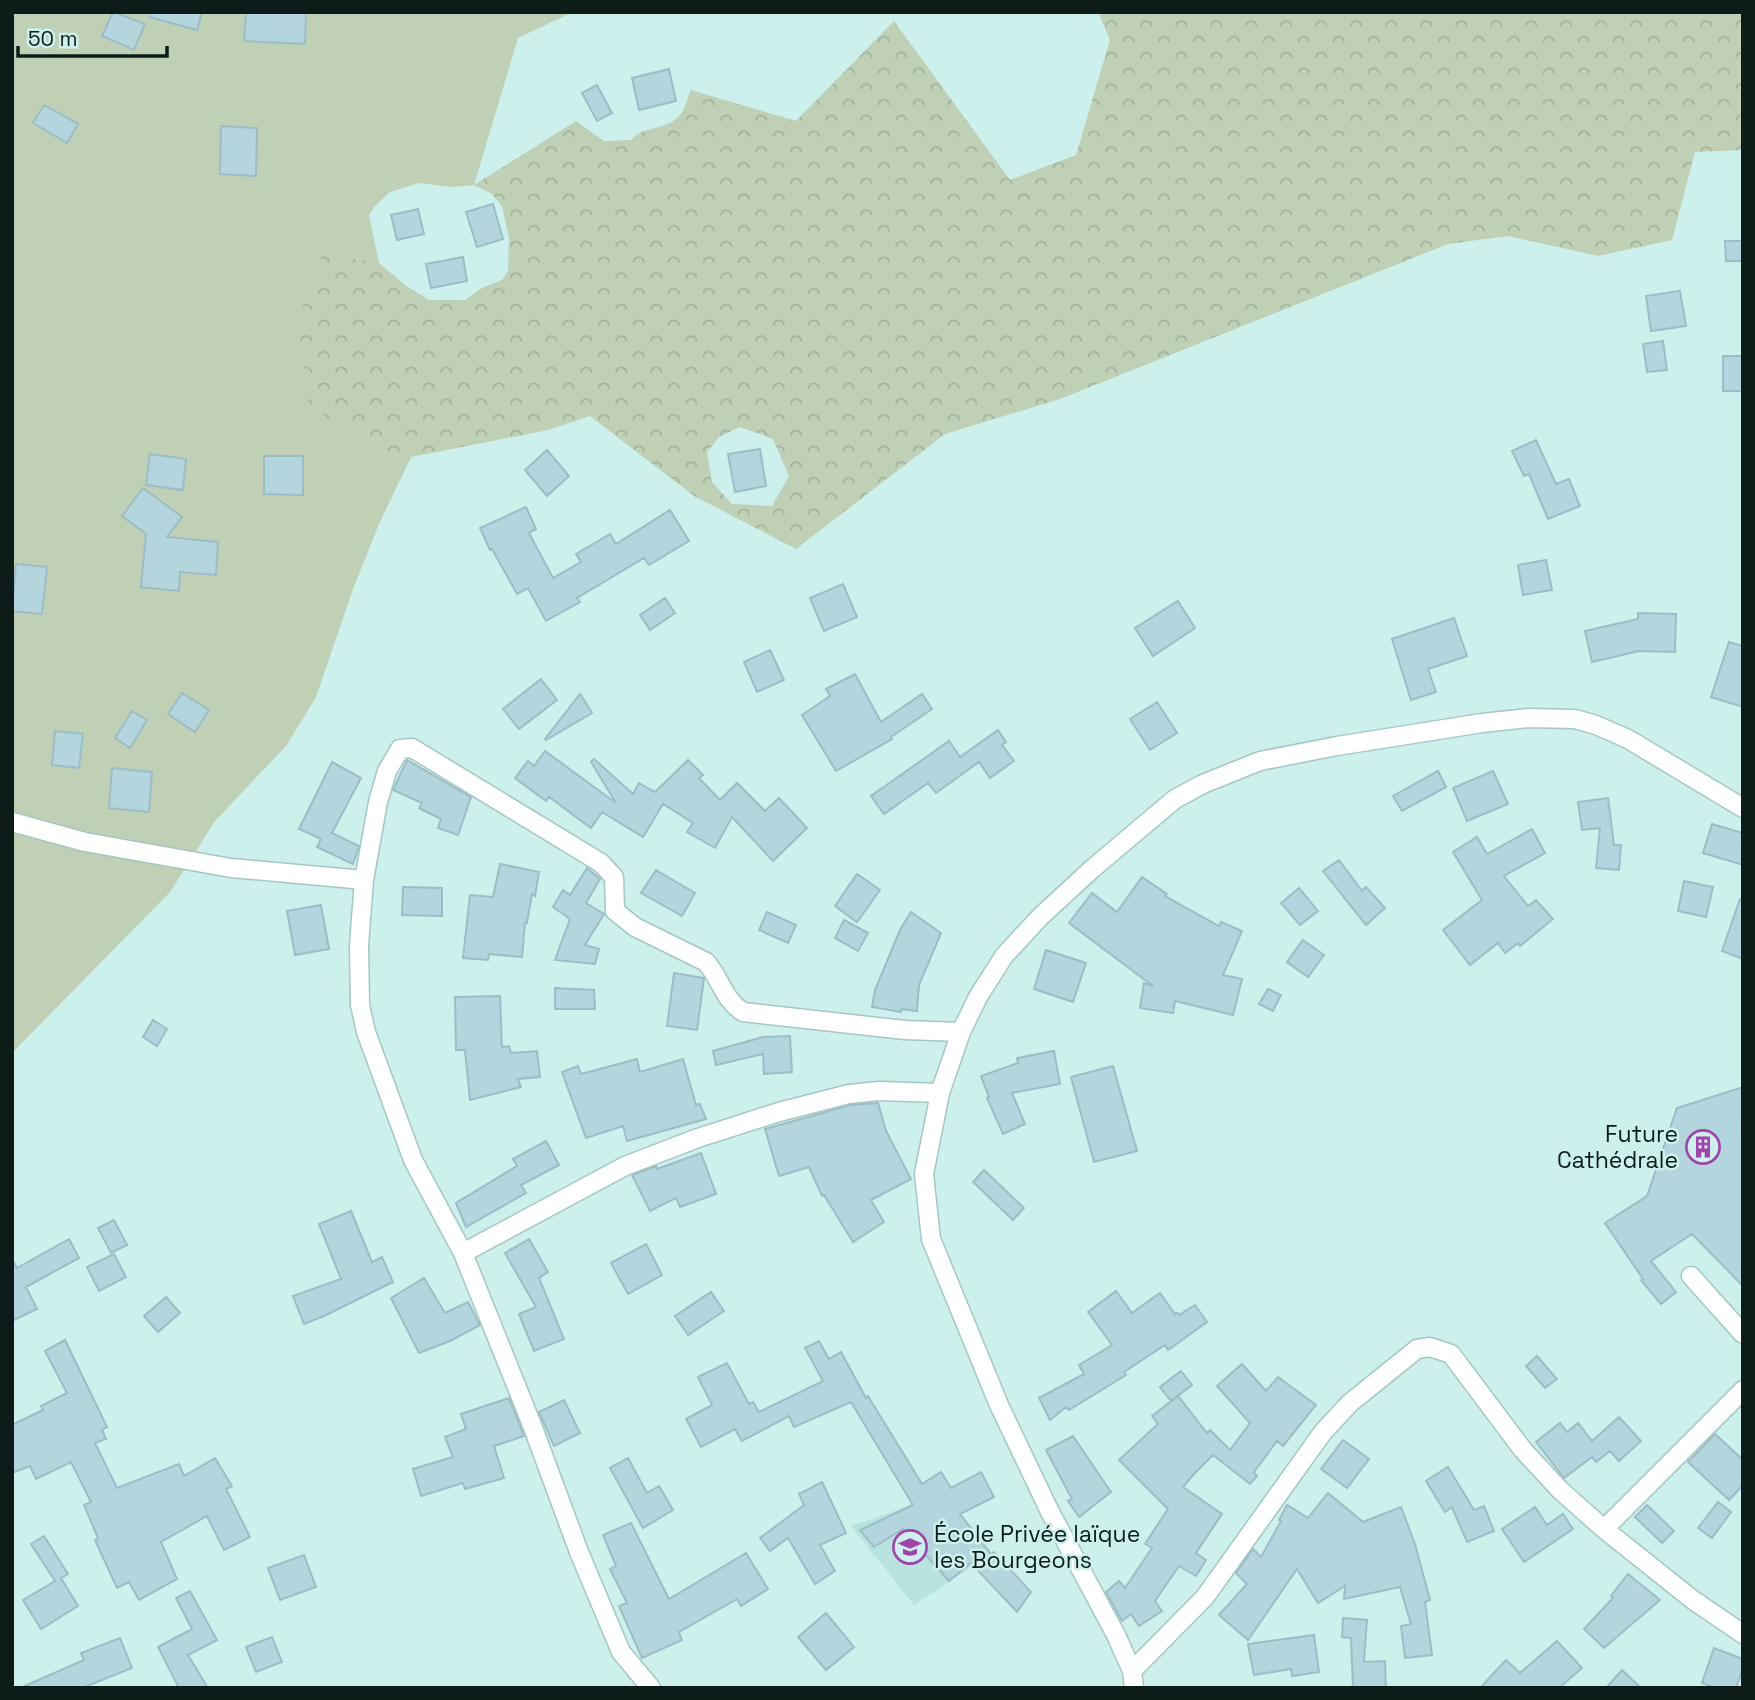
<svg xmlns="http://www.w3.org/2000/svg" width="1755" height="1700" viewBox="0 0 1755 1700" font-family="'Space Grotesk',sans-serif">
  <defs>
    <pattern id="forest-crowns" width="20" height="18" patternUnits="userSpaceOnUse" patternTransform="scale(1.75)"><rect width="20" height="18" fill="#bfd0b5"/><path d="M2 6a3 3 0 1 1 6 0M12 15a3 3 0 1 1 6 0" fill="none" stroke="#a3b29b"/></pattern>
  </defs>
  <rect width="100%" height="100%" fill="#ccf0ec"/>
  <path fill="#b7e4df" d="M911 1505H916L971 1567 914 1605 851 1526Z"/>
  <path fill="#bfd0b5" d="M12 12H573L518 38 474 185 453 187 419 183 390 192 375 206 369 215 379 263 322 253 365 446 411 457 379 524 353 589 316 697 286 746 215 821 170 892 12 1053Z"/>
  <path fill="url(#forest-crowns)" fill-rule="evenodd" d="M1098 12H1743V150L1695 152 1672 240 1598 256 1508 236 1448 244 1060 399 945 434 796 549 694 496 590 416 548 430 411 457 365 446 309 404 298 319 323 253 379 263 405 285 429 300H465L482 288 502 280 508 271 509 238 502 206 492 194 474 185 576 121 604 141 631 140C643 125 667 131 680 115 685 109 688 97 691 90L796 121 894 21 1010 180 1076 155 1110 40ZM740 427 773 439 789 476 772 506 732 504 712 482 707 452 719 437Z"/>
  <path fill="#b3d5de" stroke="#9cbdc6" stroke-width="2" d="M113 12 145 24 134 50 102 36Z
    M150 12H202L197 30 149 17Z
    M246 12H306L305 44 244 41Z
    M669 69 676 101 639 110 632 78Z
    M597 85 612 113 597 121 582 93Z
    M44 105 78 124 67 143 33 123Z
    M221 126 257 128 256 176 220 174Z
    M493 204 503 239 477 247 466 212Z
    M418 209 424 234 397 240 391 215Z
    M1725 241H1743V261H1726Z
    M463 257 467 281 431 288 426 264Z
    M1680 291 1686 326 1651 331 1646 296Z
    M1663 341 1667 370 1647 372 1643 344Z
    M1723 356H1743V391H1723Z
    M1536 440 1556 484 1569 479 1580 506 1548 519 1529 474 1524 476 1512 451Z
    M760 449 766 486 735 492 728 454Z
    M547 450 569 476 547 496 525 470Z
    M150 454 186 459 183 490 146 485Z
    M264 456H303V495L264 494Z
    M143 488 182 517 167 537 218 542 216 575 180 572 179 591 141 587 146 534 122 516Z
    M526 507 536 529 529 533 553 578 581 562 576 554 610 534 616 544 670 510 689 541 649 565 644 558 577 598 580 602 546 621 528 588 517 594 492 549 490 550 480 528Z
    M1546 560 1552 590 1523 595 1518 565Z
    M16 564 47 567 42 614 12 611Z
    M843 584 857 617 824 631 810 598Z
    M665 598 675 613 650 630 640 615Z
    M1178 601 1195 628 1153 656 1135 628Z
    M1638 613 1676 614 1675 652 1639 651 1592 662 1585 631 1638 619Z
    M1454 618 1467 656 1428 669 1436 692 1411 700 1392 639Z
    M1729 642 1743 646V707L1711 697Z
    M770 650 784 680 757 692 744 662Z
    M855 674 881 722 922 694 932 709 891 737 892 739 836 771 802 715 830 696 826 689Z
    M541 679 557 700 519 729 503 709Z
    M182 693 209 710 195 732 168 714Z
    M580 694 592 713 546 740 545 739Z
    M1157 702 1177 733 1150 750 1130 719Z
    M132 711 147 720 130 748 115 738Z
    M998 730 1006 742 1002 745 1014 761 990 778 979 762 936 793 928 783 884 814 871 796 949 741 960 757Z
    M55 731 83 734 79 768 52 765Z
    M545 751 616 803 591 762 594 759 633 794 639 783 655 792 688 760 703 775 699 778 720 800 737 783 765 811 779 798 807 828 773 861 732 817 715 848 687 832 693 823 663 804 643 837 602 812 591 828 549 797 546 801 515 778 528 761 534 766Z
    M407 760 471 797 458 835 438 828 441 819 419 808 422 803 393 790Z
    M332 762 361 778 332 833 359 846 353 864 317 847 321 839 299 829Z
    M112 768 152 772 149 812 109 808Z
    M1438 771 1446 787 1402 811 1393 796Z
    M1493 771 1508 804 1467 821 1453 788Z
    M1608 798 1614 845H1621L1619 870 1596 868 1600 828 1582 830 1578 802Z
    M1712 824 1743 833V865L1703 853Z
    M1532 829 1545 853 1504 876 1528 906 1536 900 1553 919 1520 946 1518 943 1505 953 1498 943 1470 965 1443 930 1482 900 1453 852 1477 837 1487 854Z
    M1339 860 1362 891 1366 887 1385 908 1366 925 1323 871Z
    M500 864 539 872 535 896 532 894 527 923H525L522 957 489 954 488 960 463 958 470 895 493 897Z
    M587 868 600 879 586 903 604 914 585 945 599 949 595 964 555 960 570 919 553 907 563 890 570 895Z
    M656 870 695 893 682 916 641 893Z
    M857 874 880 890 857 922 835 906Z
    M1142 877 1167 894 1165 896 1219 926 1221 922 1242 931 1223 975 1242 979 1233 1015 1175 1001 1173 1013 1140 1008 1144 983 1153 986 1069 923 1092 893 1117 912Z
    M1684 881 1713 887 1706 917 1678 911Z
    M403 887 442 888V916L402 915Z
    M1299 888 1318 911 1300 925 1281 903Z
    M1740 899 1743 900V959L1722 951Z
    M321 905 329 949 295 955 287 911Z
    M767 912 796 925 788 943 759 930Z
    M911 912 941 933 919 985 917 1011 902 1009 901 1012 872 1007 875 990 900 930Z
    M844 920 868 933 858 951 835 938Z
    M1303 940 1324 955 1308 977 1287 962Z
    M1046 950 1086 963 1073 1002 1034 989Z
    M674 973 704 978 697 1030 667 1026Z
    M555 988 594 990 595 1009H555Z
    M1268 989 1281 995 1273 1011 1259 1004Z
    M500 996 502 1047 509 1046 511 1053 537 1051 540 1077 518 1079 521 1087 470 1100 465 1050H456L455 997Z
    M153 1020 167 1029 157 1046 143 1037Z
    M790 1036 792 1072 764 1074 763 1054 716 1065 713 1051 763 1037Z
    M1054 1051 1060 1084 1012 1093 1025 1124 1003 1134 987 1098 989 1097 981 1076 1018 1063 1017 1058Z
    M637 1059 640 1072 683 1059 696 1105 700 1104 706 1119 627 1141 623 1126 586 1138 562 1072 578 1066 581 1074Z
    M1113 1066 1137 1151 1094 1162 1071 1077Z
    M1743 1087V1286L1692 1234 1651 1261 1676 1292 1661 1304 1641 1280 1643 1279 1605 1223 1647 1196 1677 1108Z
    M878 1103 886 1131 911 1179 871 1200 884 1222 853 1242 824 1195 822 1196 809 1167 779 1176 765 1129 851 1105Z
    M546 1141 559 1165 521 1185 526 1193 466 1227 456 1203 517 1166 513 1159Z
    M701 1153 716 1194 680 1207 676 1198 650 1211 632 1175 656 1166 657 1169Z
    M984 1170 1024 1208 1013 1220 973 1182Z
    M351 1211 372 1262 382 1257 393 1282 324 1316 304 1324 293 1296 341 1279 319 1224Z
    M114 1220 127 1245 111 1253 98 1228Z
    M69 1239 79 1258 26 1287 37 1309 12 1321V1259L17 1268Z
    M529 1239 548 1272 539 1278 564 1339 534 1351 519 1314 536 1307 505 1253Z
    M646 1244 662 1275 628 1294 611 1263Z
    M114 1254 126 1277 99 1291 87 1267Z
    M424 1278 445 1313 468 1302 480 1325 450 1341 419 1353 391 1298Z
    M1116 1291 1132 1313 1160 1293 1175 1314 1178 1313 1179 1315 1195 1305 1207 1322 1168 1350 1165 1345 1124 1372 1126 1375 1069 1410 1066 1407 1050 1420 1039 1398 1084 1374 1079 1365 1112 1345 1088 1312Z
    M711 1292 724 1311 688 1335 675 1316Z
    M166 1297 180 1313 158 1332 144 1316Z
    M65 1340 107 1427 102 1430 106 1439 95 1443 117 1488 179 1464 184 1476 215 1458 232 1486 226 1489 250 1537 224 1550 207 1516 161 1542 177 1579 139 1600 129 1582 117 1588 95 1540 98 1538 84 1505 91 1502 71 1462 36 1479 30 1466 12 1473V1425L43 1410 41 1406 67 1393 45 1351Z
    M819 1341 829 1359 841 1352 866 1398 868 1396 922 1484 941 1472 951 1488 981 1472 994 1497 960 1514 991 1554 994 1552 1031 1592 1017 1612 971 1563 949 1581 903 1529 874 1547 860 1530 913 1505 851 1402 794 1427 789 1416 742 1441 735 1429 701 1447 686 1419 712 1405 698 1377 727 1363 749 1404 753 1402 759 1412 823 1381 805 1348Z
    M1537 1356 1557 1379 1545 1388 1526 1366Z
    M1242 1364 1266 1391 1278 1377 1316 1405 1283 1446 1277 1441 1254 1472 1257 1476 1250 1484 1213 1455 1193 1475 1183 1487 1222 1514 1196 1553 1206 1560 1196 1576 1179 1566 1155 1601 1162 1611 1139 1626 1131 1614 1122 1621 1106 1592 1119 1581 1125 1588 1152 1548 1145 1544 1168 1509 1119 1460 1158 1424 1152 1416 1178 1396 1207 1433 1210 1430 1230 1450 1250 1423 1217 1386Z
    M1181 1371 1192 1385 1171 1401 1160 1387Z
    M509 1398 524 1436 494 1446 504 1478 465 1489 463 1483 421 1496 413 1469 453 1457 445 1437 466 1429 461 1414Z
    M564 1400 580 1433 554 1446 539 1412Z
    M1619 1417 1641 1441 1619 1461 1610 1451 1596 1462 1592 1457 1564 1478 1536 1442 1560 1423 1567 1432 1578 1423 1592 1441Z
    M1715 1434 1743 1460V1485L1729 1500 1688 1462Z
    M1073 1436 1111 1492 1079 1517 1068 1501 1072 1499 1046 1450Z
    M1343 1440 1369 1459 1347 1488 1321 1469Z
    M628 1458 647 1493 659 1486 673 1510 643 1528 610 1468Z
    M1448 1467 1474 1510 1484 1506 1494 1531 1467 1542 1452 1507 1445 1512 1426 1481Z
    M822 1482 846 1533 820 1545 835 1571 815 1584 788 1538 770 1551 760 1538 804 1505 799 1494Z
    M1328 1493 1363 1522 1401 1507 1415 1544 1430 1600 1425 1602 1432 1655 1405 1658 1401 1626 1411 1624 1400 1587 1344 1599 1345 1586 1318 1603 1297 1569 1248 1640 1219 1615 1247 1584 1236 1573 1253 1549 1261 1557 1281 1521 1279 1520 1287 1505 1308 1518Z
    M1718 1502 1731 1512 1712 1538 1698 1528Z
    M1647 1505 1674 1531 1662 1543 1635 1517Z
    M1535 1507 1547 1525 1563 1514 1573 1529 1524 1562 1502 1529Z
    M631 1523 669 1599 746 1553 768 1589 741 1606 737 1599 679 1632 682 1640 642 1658 619 1606 627 1603 610 1569 616 1566 603 1535Z
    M44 1536 68 1574 61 1578 78 1606 41 1629 23 1600 55 1581 31 1544Z
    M304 1555 316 1587 280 1600 268 1568Z
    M1628 1574 1660 1600 1604 1648 1584 1629 1613 1598 1611 1596Z
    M190 1591 217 1640 188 1655 208 1688H179L158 1647 192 1629 176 1598Z
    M826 1613 854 1647 826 1670 798 1637Z
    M1343 1618 1367 1620 1364 1662 1385 1661 1386 1688H1353L1351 1638 1342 1637Z
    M1314 1635 1319 1672 1292 1676 1291 1669 1254 1675 1248 1644Z
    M272 1637 282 1662 256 1672 246 1647Z
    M120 1638 132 1668 82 1688H20L84 1660 81 1653Z
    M1557 1641 1582 1668 1559 1688H1480L1506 1660 1520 1673Z
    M1714 1648 1743 1659V1669L1736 1688H1715L1702 1683Z
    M1622 1670 1641 1688H1606Z"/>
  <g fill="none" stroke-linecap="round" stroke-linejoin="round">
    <g stroke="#a4c7c3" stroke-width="21">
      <path id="street" d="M12 822 85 842 231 868 364 880
        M463 1253 625 1166 698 1138 779 1112 849 1094 879 1091 940 1093
        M1691 1276 1743 1334
        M1604 1529 1743 1390
        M1132 1671 1205 1597 1323 1432 1350 1403 1417 1349 1430 1347 1451 1354 1523 1450 1560 1490 1604 1529 1693 1600 1743 1634
        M651 1688 621 1652 579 1552 532 1425 463 1253 413 1160 366 1032 360 1005 359 945 364 880 378 802 387 771 400 749 412 748 601 863 614 877 615 911 635 927 706 962C721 979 723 999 743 1012L905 1030 961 1032
        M1134 1688 1132 1671 1116 1635 1050 1512 999 1405 931 1239 924 1174 940 1093 961 1032 978 997 1004 956 1040 917 1092 869 1175 799 1203 784 1260 761 1337 746 1482 723 1528 718 1575 719 1596 725 1628 739 1743 808"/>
    </g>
    <use href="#street" stroke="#fff" stroke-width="18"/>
  </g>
  <defs>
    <g id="building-ring" transform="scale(1.75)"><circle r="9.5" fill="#ccf0ec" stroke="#a242aa" stroke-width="1.5"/><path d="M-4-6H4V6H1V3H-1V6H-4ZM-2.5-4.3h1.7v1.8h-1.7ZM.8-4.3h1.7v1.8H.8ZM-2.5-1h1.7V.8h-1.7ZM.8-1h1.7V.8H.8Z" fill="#a242aa"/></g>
    <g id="school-ring" transform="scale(1.75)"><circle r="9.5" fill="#ccf0ec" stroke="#a242aa" stroke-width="1.5"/><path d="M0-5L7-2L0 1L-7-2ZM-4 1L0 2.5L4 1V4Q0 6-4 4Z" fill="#a242aa"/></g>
  </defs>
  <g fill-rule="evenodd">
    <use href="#building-ring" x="1703" y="1147"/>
    <use href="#school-ring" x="910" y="1547"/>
  </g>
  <g text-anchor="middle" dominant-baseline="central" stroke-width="5" stroke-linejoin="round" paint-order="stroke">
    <g font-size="23" fill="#0d1b19" stroke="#ccf0ec" text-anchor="end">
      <text x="1678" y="1134">Future<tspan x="1678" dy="26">Cathédrale</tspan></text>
      <text x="934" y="1534" text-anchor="start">École Privée laïque<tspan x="934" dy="26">les Bourgeons</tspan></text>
    </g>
  </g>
  <rect width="1755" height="1700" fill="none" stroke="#0d1b19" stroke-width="28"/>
  <path d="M18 46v10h149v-10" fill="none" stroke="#0d1b19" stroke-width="3.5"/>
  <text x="28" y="46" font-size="21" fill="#0d1b19" stroke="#ccf0ec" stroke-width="5" paint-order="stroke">50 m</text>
</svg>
